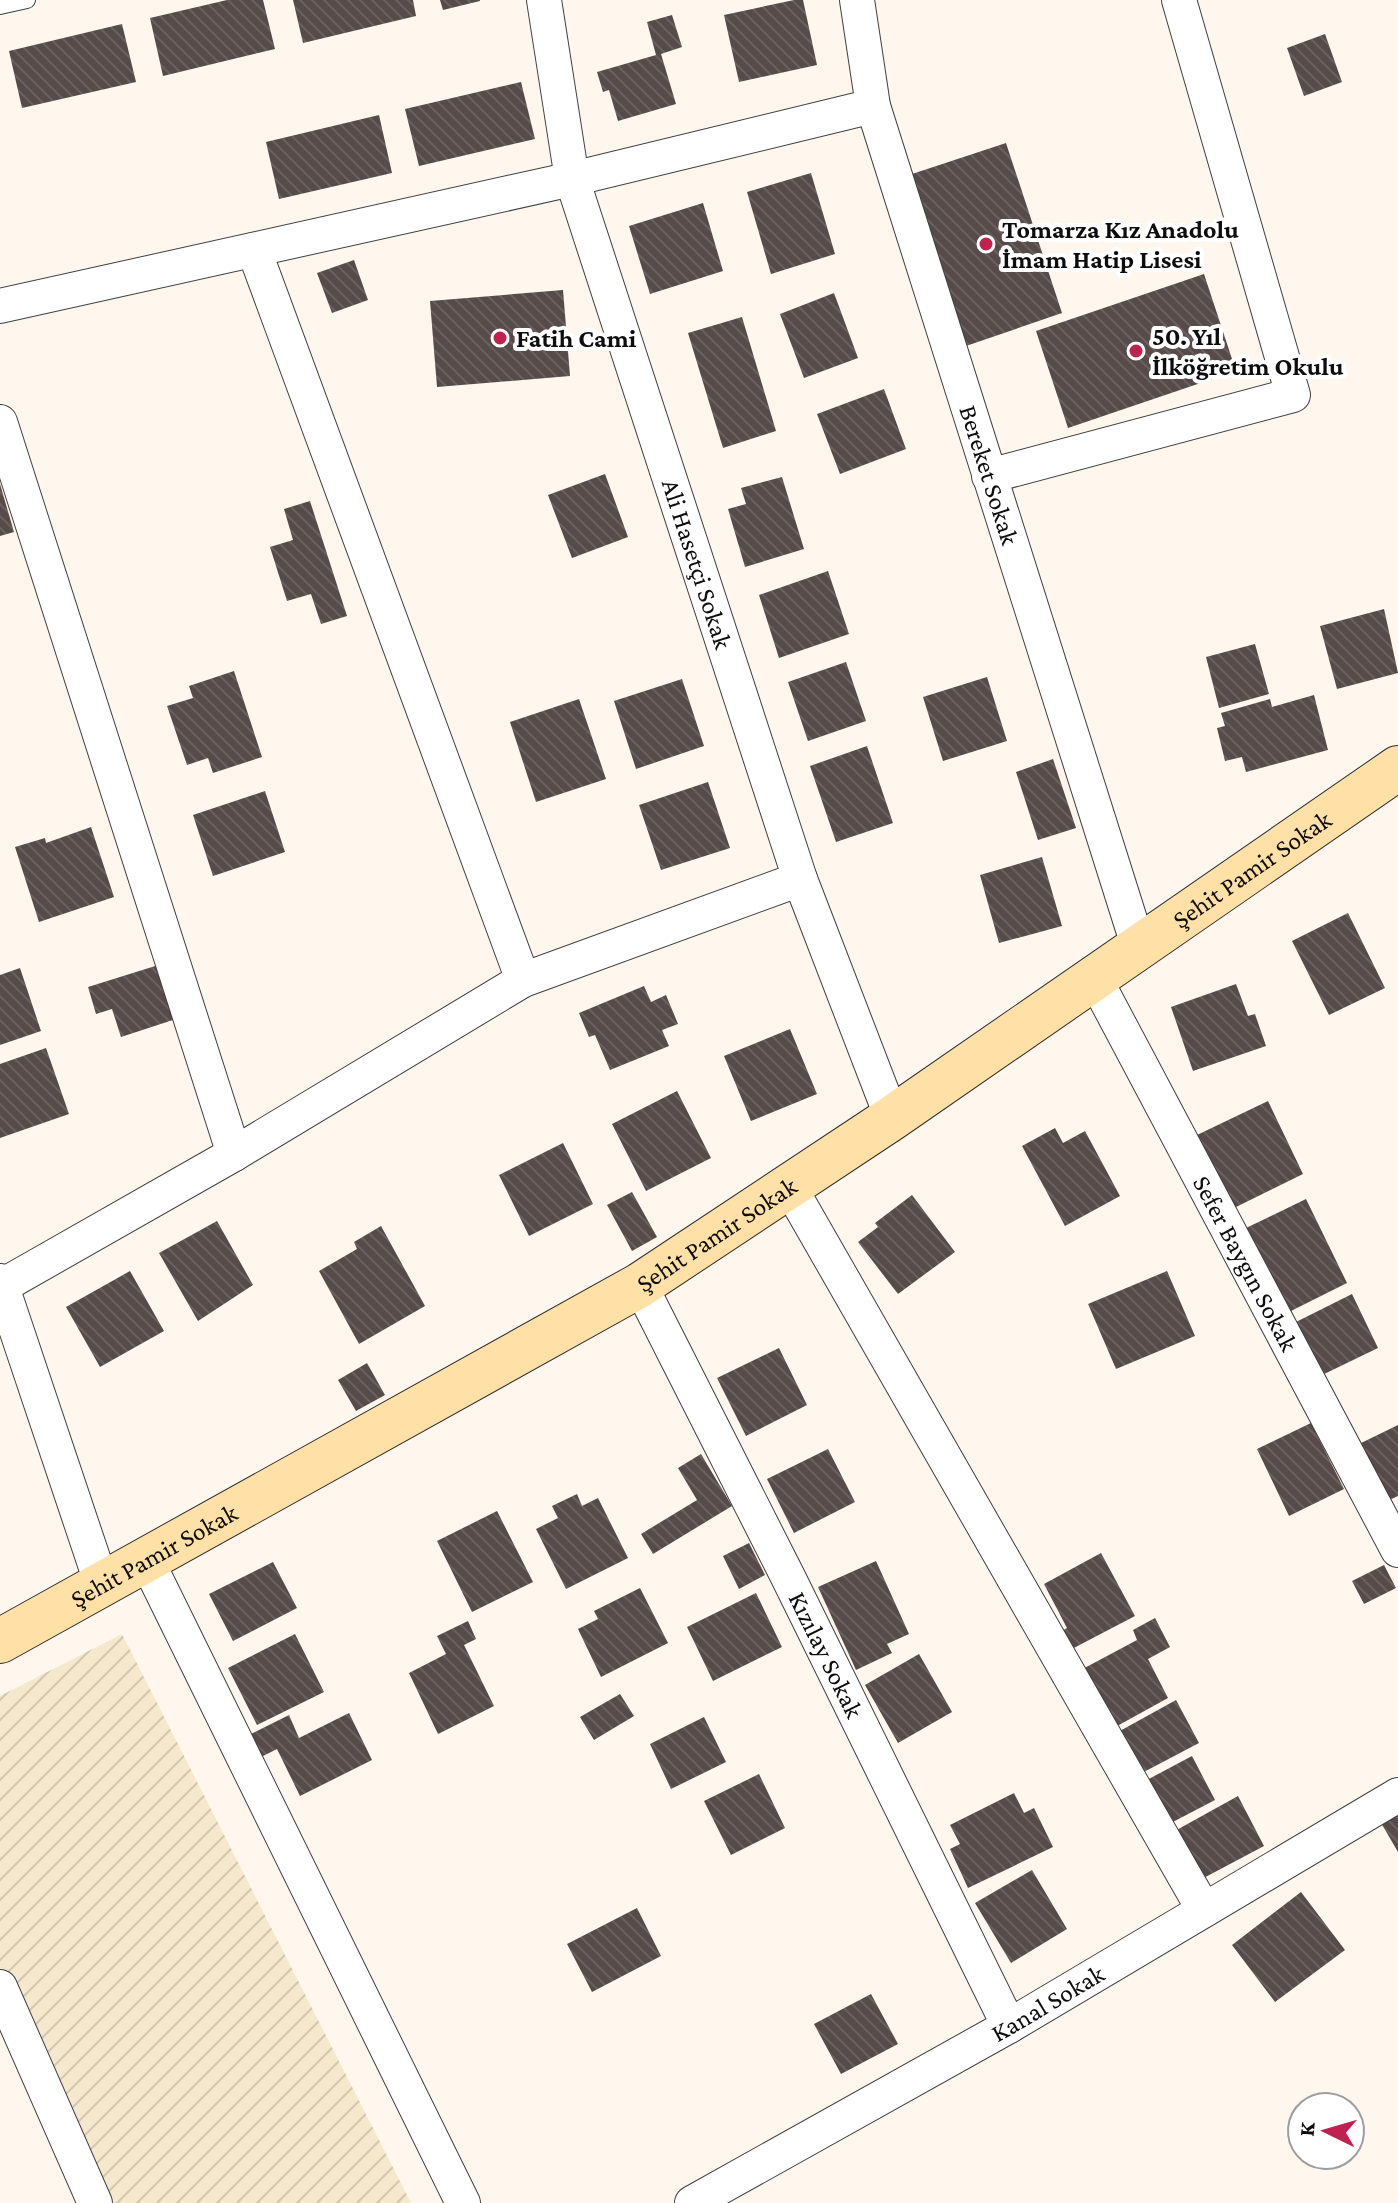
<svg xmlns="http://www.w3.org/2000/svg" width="1398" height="2203" viewBox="0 0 1398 2203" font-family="'Crimson Pro',serif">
  <defs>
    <pattern id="farmland-furrows" width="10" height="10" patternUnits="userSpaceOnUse" patternTransform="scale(2)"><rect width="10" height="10" fill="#f6e8cc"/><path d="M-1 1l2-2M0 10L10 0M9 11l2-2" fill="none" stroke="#d2c6ae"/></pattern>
    <pattern id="building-back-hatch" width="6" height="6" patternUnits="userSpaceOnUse" patternTransform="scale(2)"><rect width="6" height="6" fill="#564b49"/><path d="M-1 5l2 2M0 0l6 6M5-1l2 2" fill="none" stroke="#69605f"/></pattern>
  </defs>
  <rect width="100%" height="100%" fill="#fff7ed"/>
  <path fill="url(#farmland-furrows)" d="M122 1634 411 2203H88L0 2002V1696Z"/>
  <path fill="url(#building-back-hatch)" d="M227 0H263L275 49 163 76 150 18Z
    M293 0H413L416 16 303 43Z
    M440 0H480V1L443 10Z
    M794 0H803L817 65 739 82 724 15Z
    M672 15 682 47 661 54 676 104 618 121 609 90 603 92 597 72 656 55 647 22Z
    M122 24 136 82 22 108 9 51Z
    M1325 34 1342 82 1304 96 1287 48Z
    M521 82 535 139 419 166 405 109Z
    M379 115 392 173 279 199 266 142Z
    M1006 143 1062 313 966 346 909 175Z
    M811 173 835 254 771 274 747 192Z
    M703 203 723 271 650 294 629 226Z
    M354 260 368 300 332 313 317 273Z
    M1204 274 1236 371 1068 428 1036 331Z
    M563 290 570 376 437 387 430 301Z
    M834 293 858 358 804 378 780 314Z
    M742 317 776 431 723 448 688 333Z
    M884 389 906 449 840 474 817 414Z
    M605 474 628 537 572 558 548 495Z
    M782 477 804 549 745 567 728 509 746 504 741 488Z
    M0 484 14 532 0 536Z
    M310 501 347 616 321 624 311 594 287 601 270 547 293 540 284 509Z
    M828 571 849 634 779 658 759 595Z
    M1384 609 1398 673 1337 689 1320 626Z
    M1255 644 1269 694 1219 708 1206 657Z
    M846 662 866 721 808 741 788 682Z
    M234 671 262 757 213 773 208 758 187 765 167 706 193 698 189 686Z
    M987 677 1007 741 943 761 923 697Z
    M682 679 704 746 636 769 614 701Z
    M1314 695 1328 750 1246 772 1242 757 1225 761 1217 728 1225 726 1221 713 1270 699 1272 707Z
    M579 699 606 779 536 802 510 722Z
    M867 746 893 823 836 842 810 766Z
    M1053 759 1076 828 1038 840 1016 772Z
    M708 782 730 848 661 870 639 805Z
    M265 791 285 852 213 876 193 815Z
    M91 827 114 897 39 922 15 847 45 838 46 843Z
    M1042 857 1062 926 999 943 980 875Z
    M1348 913 1385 988 1329 1015 1292 941Z
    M168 962 179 1018 121 1037 112 1009 96 1014 88 987Z
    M20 968 41 1031 0 1045V975Z
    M1236 984 1248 1016 1255 1014 1266 1046 1193 1071 1171 1007Z
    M644 986 651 1002 666 995 678 1024 662 1030 669 1046 610 1070 595 1035 589 1037 579 1013Z
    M790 1029 817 1094 751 1121 724 1056Z
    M46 1048 69 1114 0 1138V1064Z
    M677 1091 711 1158 646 1191 612 1124Z
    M1268 1101 1303 1174 1232 1209 1197 1135Z
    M1055 1128 1063 1143 1085 1131 1120 1196 1065 1226 1022 1146Z
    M563 1143 593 1204 529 1236 499 1175Z
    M632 1192 657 1237 632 1251 607 1205Z
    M912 1195 955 1252 898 1294 858 1242 878 1227 875 1223Z
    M1306 1199 1347 1283 1287 1313 1246 1228Z
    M217 1221 253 1285 198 1321 159 1253Z
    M381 1226 425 1306 359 1344 319 1271 357 1249 354 1242Z
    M130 1271 164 1331 100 1367 66 1307Z
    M1167 1271 1195 1336 1116 1369 1088 1304Z
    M1352 1294 1378 1348 1318 1377 1292 1324Z
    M779 1348 807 1405 746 1436 717 1378Z
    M367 1363 385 1395 356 1411 338 1380Z
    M1311 1423 1344 1489 1289 1516 1257 1449Z
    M1398 1425V1496L1385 1502 1357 1445Z
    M828 1449 855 1502 794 1533 767 1479Z
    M701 1454 732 1506 653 1554 641 1534 697 1500 678 1468Z
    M577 1494 582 1506 598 1498 628 1558 566 1589 536 1529 558 1518 552 1506Z
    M497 1511 533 1582 472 1612 437 1541Z
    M749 1543 765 1575 739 1589 723 1556Z
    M1101 1553 1135 1616 1070 1650 1060 1632 1067 1628 1044 1584Z
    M876 1561 909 1634 887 1644 892 1653 856 1670 818 1587Z
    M273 1562 297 1608 233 1641 209 1594Z
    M1384 1565 1396 1588 1364 1604 1352 1581Z
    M640 1588 668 1643 601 1677 578 1629 598 1619 594 1611Z
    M756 1593 782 1647 713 1681 687 1627Z
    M1155 1618 1170 1647 1148 1659 1168 1698 1108 1731 1077 1672 1137 1640 1133 1630Z
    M468 1621 476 1639 464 1645 494 1706 438 1734 409 1673 446 1654 437 1636Z
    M295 1634 324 1692 257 1725 228 1668Z
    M919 1654 952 1712 898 1743 865 1685Z
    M620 1694 634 1716 594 1740 580 1717Z
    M1176 1700 1199 1743 1140 1774 1118 1732Z
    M349 1713 372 1760 300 1796 277 1749 261 1757 249 1735 289 1715 299 1738Z
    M704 1717 726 1762 671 1789 650 1744Z
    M1192 1756 1215 1800 1169 1824 1145 1781Z
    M759 1774 785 1828 731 1855 704 1801Z
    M1014 1793 1024 1813 1034 1808 1053 1847 968 1888 950 1849 960 1844 950 1825Z
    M1238 1796 1264 1846 1198 1881 1173 1832Z
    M1398 1804V1852L1377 1816Z
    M1032 1870 1067 1929 1011 1963 975 1903Z
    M1301 1892 1345 1950 1275 2002 1232 1945Z
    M637 1908 661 1956 592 1992 567 1944Z
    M871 1994 898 2044 841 2074 814 2024Z"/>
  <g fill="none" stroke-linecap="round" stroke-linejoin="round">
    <g stroke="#404040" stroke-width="18">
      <path id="lane" d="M0 6 27 0"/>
    </g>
    <g stroke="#404040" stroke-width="36">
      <g id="street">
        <path id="s1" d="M544 0 572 179 800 879 892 1118"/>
        <path id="s2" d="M857 0 873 106 1138 945"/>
        <path d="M254 250 523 980"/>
        <path d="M0 306 572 179 873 106"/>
        <path d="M0 422 234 1154"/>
        <path d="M989 476 1293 395 1179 0"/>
        <path id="s3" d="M1094 977 1398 1550"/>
        <path d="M789 1186 1204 1910"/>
        <path d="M0 1281 102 1585"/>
        <path id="s4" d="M640 1285 789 1579 1009 2026"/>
        <path d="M2 1286 234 1154 523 980 800 879"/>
        <path d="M147 1561 463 2203"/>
        <path d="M0 1987 95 2203"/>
        <path id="s5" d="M692 2203 1009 2026 1398 1795"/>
      </g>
    </g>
    <g stroke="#2f2f2f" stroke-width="46">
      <g id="secondary">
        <path id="s6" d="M0 1641 640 1285 892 1118 1398 768"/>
      </g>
    </g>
    <use href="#lane" stroke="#fff" stroke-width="16"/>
    <use href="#street" stroke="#fff" stroke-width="34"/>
    <use href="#secondary" stroke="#ffe1a8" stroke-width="44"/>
  </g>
  <g fill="#c1214e" stroke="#fff" stroke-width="3">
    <circle cx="986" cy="244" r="8"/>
    <circle cx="500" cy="338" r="8"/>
    <circle cx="1136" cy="351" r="8"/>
  </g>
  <g text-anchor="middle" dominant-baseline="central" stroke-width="8" stroke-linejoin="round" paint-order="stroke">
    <g font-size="26" font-weight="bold" fill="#0d0d0d" stroke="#fff" text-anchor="start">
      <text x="1002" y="229">Tomarza Kız Anadolu<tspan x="1002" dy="30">İmam Hatip Lisesi</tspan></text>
      <text x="1152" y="336">50. Yıl<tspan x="1152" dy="30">İlköğretim Okulu</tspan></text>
      <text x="516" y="338">Fatih Cami</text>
    </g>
    <g font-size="26" fill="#0d0d0d" stroke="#fff">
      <text stroke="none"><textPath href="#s2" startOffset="494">Bereket Sokak</textPath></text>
      <text stroke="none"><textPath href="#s1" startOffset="586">Ali Hasetçi Sokak</textPath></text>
      <text stroke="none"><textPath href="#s6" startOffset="1472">Şehit Pamir Sokak</textPath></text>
      <text stroke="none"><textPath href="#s6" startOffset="824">Şehit Pamir Sokak</textPath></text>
      <text stroke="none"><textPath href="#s3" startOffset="324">Sefer Baygın Sokak</textPath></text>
      <text stroke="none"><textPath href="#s6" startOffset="176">Şehit Pamir Sokak</textPath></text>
      <text stroke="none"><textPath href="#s4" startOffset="414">Kızılay Sokak</textPath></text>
      <text stroke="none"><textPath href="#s5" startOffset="408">Kanal Sokak</textPath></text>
    </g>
  </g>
  <g transform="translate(1326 2131) rotate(275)"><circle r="38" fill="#ffffff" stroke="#9e9e9e" stroke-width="2"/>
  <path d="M0-6L14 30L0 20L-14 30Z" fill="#c1214e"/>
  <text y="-12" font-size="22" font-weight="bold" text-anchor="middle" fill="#0d0d0d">K</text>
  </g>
</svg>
